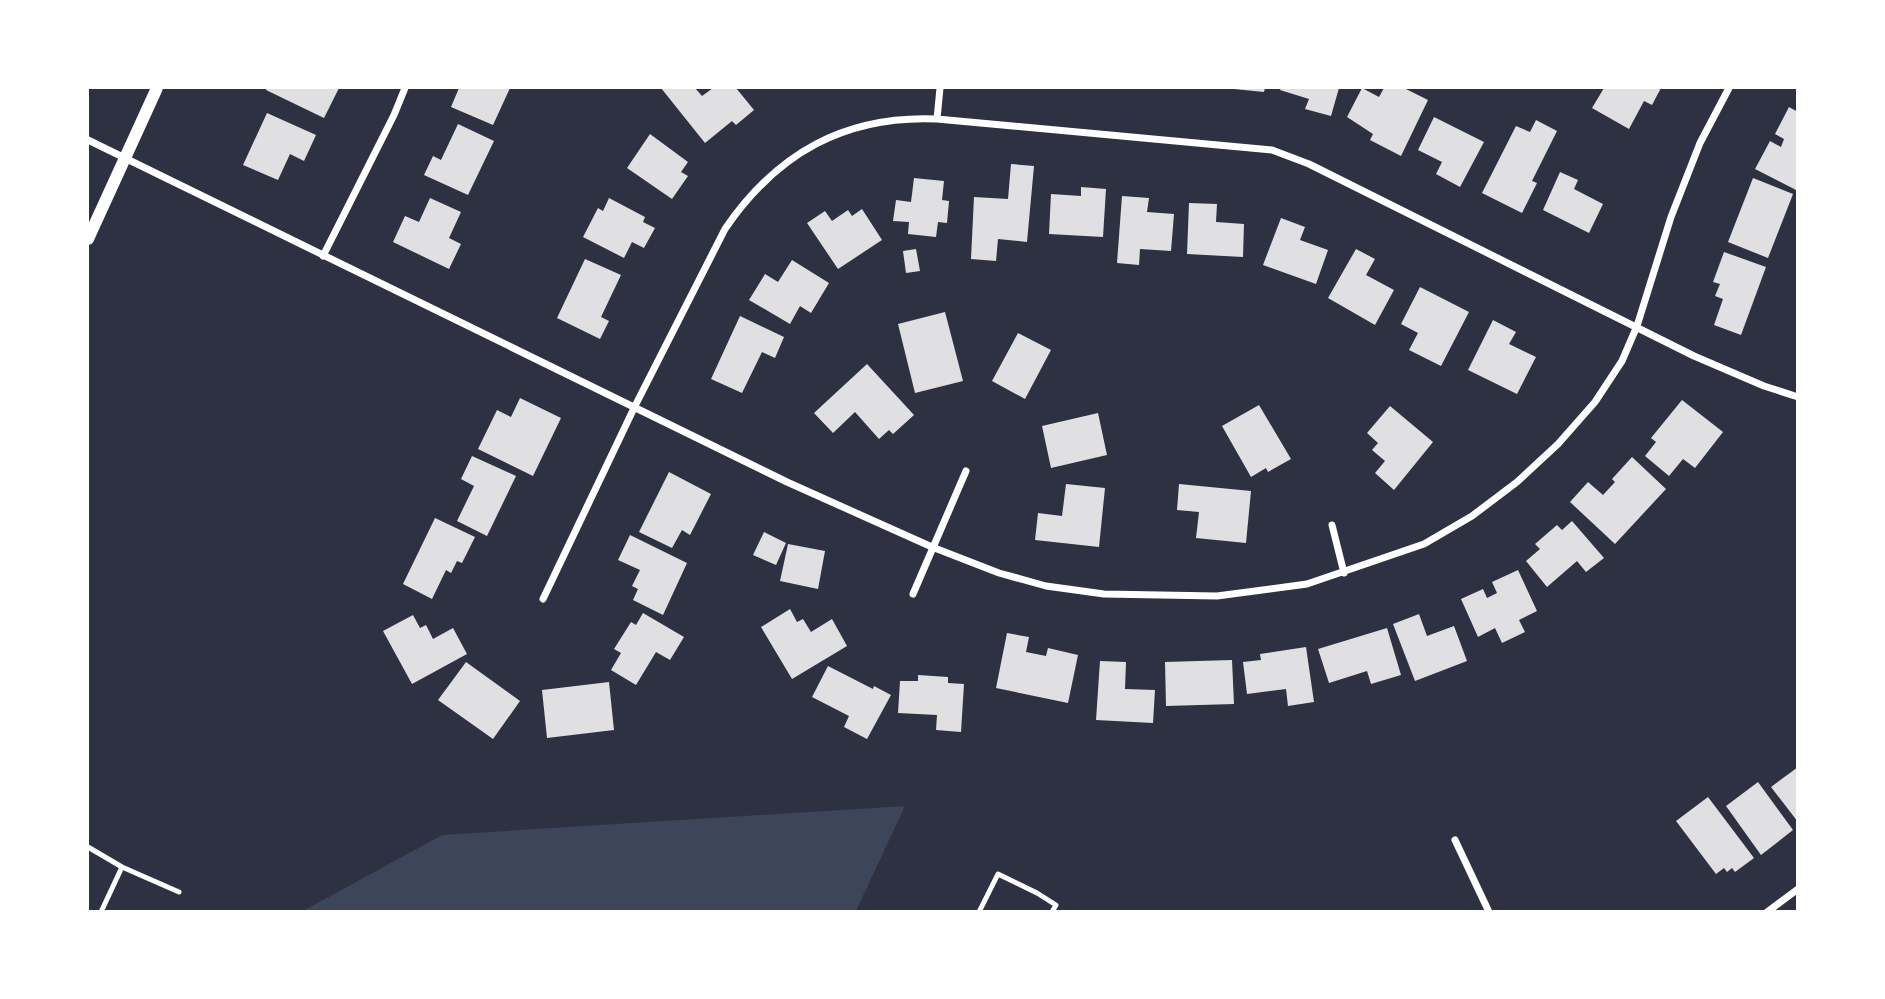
<svg xmlns="http://www.w3.org/2000/svg" width="1885" height="999" viewBox="0 0 1885 999" font-family="'Source Sans 3',sans-serif">
  <rect width="100%" height="100%" fill="#2d3142"/>
  <path fill="#3c4559" d="M905 806 856 911H303L442 835Z"/>
  <path fill="#e0e0e3" d="M267 88H339L324 118 266 90Z
    M459 88H510L493 125 451 107Z
    M661 88H695L702 96 713 88H736L754 110 736 125 732 121 705 143Z
    M1234 88H1265L1264 92 1234 89Z
    M1281 88H1339L1331 116 1305 109 1309 99 1280 90Z
    M1362 88 1379 97 1384 88H1404L1428 100 1401 156 1370 140 1373 134 1347 117Z
    M1604 88H1661L1652 105 1644 101 1629 129 1592 108Z
    M1789 107 1798 112V191L1755 169 1770 141 1781 147 1784 139 1775 134Z
    M267 113 316 135 304 161 290 154 278 180 243 165Z
    M1434 117 1484 142 1460 187 1436 174 1442 162 1418 150Z
    M1536 120 1557 131 1532 181 1537 183 1522 213 1482 193 1516 126 1530 132Z
    M458 124 494 141 468 195 424 175 433 156 441 160Z
    M650 134 688 162 681 172 688 176 672 199 627 168Z
    M1011 164 1034 166 1027 242 998 239 996 261 971 259 974 197 1008 199Z
    M1560 172 1578 180 1574 189 1603 204 1589 233 1543 210Z
    M914 178 944 181 942 200 949 201 947 223 938 222 936 237 908 234 909 222 893 221 896 200 911 202Z
    M1753 178 1793 194 1768 258 1728 242Z
    M1081 187 1106 189 1103 237 1049 234 1051 194 1081 196Z
    M1122 196 1149 198 1147 212 1174 214 1171 251 1140 249 1139 265 1117 263Z
    M430 198 461 212 449 238 461 244 449 269 393 242 405 216 419 222Z
    M609 198 645 217 643 222 655 228 644 248 632 242 624 258 583 237 598 208 603 211Z
    M1189 203 1217 204 1216 222 1244 224 1243 257 1187 254Z
    M862 209 882 240 838 269 807 223 825 211 832 221 848 210 852 216Z
    M1281 218 1305 227 1300 240 1328 250 1316 284 1263 265Z
    M916 249 920 271 906 273 903 251Z
    M1356 249 1375 259 1366 275 1394 290 1375 325 1328 298Z
    M1724 252 1766 267 1741 335 1714 325 1723 299 1715 296 1720 284 1713 282Z
    M585 259 621 275 601 317 609 321 600 339 557 318Z
    M792 260 829 283 811 313 800 306 790 324 749 300 765 274 778 282Z
    M1420 287 1469 312 1441 366 1409 350 1418 333 1401 324Z
    M945 312 963 381 915 393 898 324Z
    M740 316 784 337 775 358 762 352 742 393 711 379Z
    M1493 320 1516 332 1509 344 1536 357 1517 394 1468 370Z
    M1018 333 1051 350 1025 399 992 381Z
    M867 364 914 415 893 434 889 430 879 439 855 412 833 433 814 413Z
    M520 398 561 418 533 476 478 449 497 410 511 417Z
    M1682 400 1723 432 1695 468 1683 459 1669 476 1645 456 1656 442 1651 438Z
    M1259 405 1291 459 1268 472 1266 468 1251 477 1222 426Z
    M1390 406 1433 442 1394 490 1375 473 1385 461 1372 450 1378 443 1367 433Z
    M1098 413 1107 455 1051 468 1042 426Z
    M472 456 516 476 487 536 457 521 474 486 461 479Z
    M1632 457 1666 489 1615 544 1570 502 1588 482 1603 495 1615 482 1612 479Z
    M669 472 711 494 690 535 682 530 672 548 639 532Z
    M1066 484 1105 488 1099 547 1035 540 1038 513 1062 516Z
    M1179 484 1251 491 1246 543 1196 538 1199 512 1177 510Z
    M435 518 475 537 462 563 457 561 451 573 446 570 432 599 403 584Z
    M1572 521 1604 558 1586 572 1577 561 1547 587 1526 561 1540 549 1535 544 1557 525 1562 530Z
    M764 532 786 543 776 565 753 555Z
    M630 535 687 563 663 615 633 600 638 589 632 586 640 570 618 560Z
    M788 544 825 551 818 589 780 581Z
    M1518 570 1537 611 1519 620 1525 632 1502 643 1495 628 1478 637 1461 599 1483 589 1487 598 1497 593 1492 582Z
    M790 609 797 622 803 619 811 632 832 619 847 646 792 679 761 627Z
    M643 613 684 637 670 660 656 652 636 685 611 670 621 653 614 649 631 622 636 625Z
    M1419 614 1427 636 1454 626 1467 661 1415 681 1393 624Z
    M413 615 420 628 426 625 433 639 453 628 467 654 412 684 383 631Z
    M1387 628 1401 675 1371 684 1367 671 1329 683 1318 649Z
    M1007 633 1029 637 1026 652 1046 656 1048 648 1078 655 1068 703 996 688Z
    M1306 647 1314 702 1288 706 1286 689 1247 694 1243 662 1261 660 1260 654Z
    M1232 660 1234 704 1166 706 1165 662Z
    M1100 661 1126 662 1125 689 1155 690 1153 723 1096 720Z
    M466 662 520 701 493 739 438 700Z
    M828 666 873 689 874 686 891 695 867 739 844 727 849 716 812 697Z
    M918 675 948 677V683L964 684 961 732 936 730 937 715 898 713 900 681H918Z
    M609 682 614 730 547 738 542 690Z
    M1798 767V822L1771 787Z
    M1758 782 1793 830 1761 855 1726 806Z
    M1708 797 1754 858 1735 872 1732 868 1727 872 1724 868 1716 874 1676 821Z"/>
  <g fill="none" stroke-linecap="round" stroke-linejoin="round">
    <path stroke="#fff" stroke-width="5" d="M88 847 122 867 101 912
      M122 867 179 892
      M979 912 998 874 1037 893 1056 905 1052 912"/>
    <path stroke="#fff" stroke-width="7" d="M937 119 940 88
      M88 140 787 482 932 547 999 573 1046 586 1104 594 1217 596 1307 584 1424 544 1472 516 1517 482 1558 444 1595 402 1622 361 1637 326 1671 217 1700 143 1729 88
      M323 256 394 115 405 88
      M1332 525 1344 573
      M913 594 966 471
      M543 599 635 406 725 229C777 153 845 115 937 119L1272 150 1309 164 1694 356 1764 386 1798 397
      M1455 840 1489 912
      M1767 912 1798 889"/>
    <path stroke="#fff" stroke-width="12" d="M88 239 157 88"/>
  </g>
  <rect width="1885" height="999" fill="none" stroke="#ffffff" stroke-width="178"/>
</svg>
